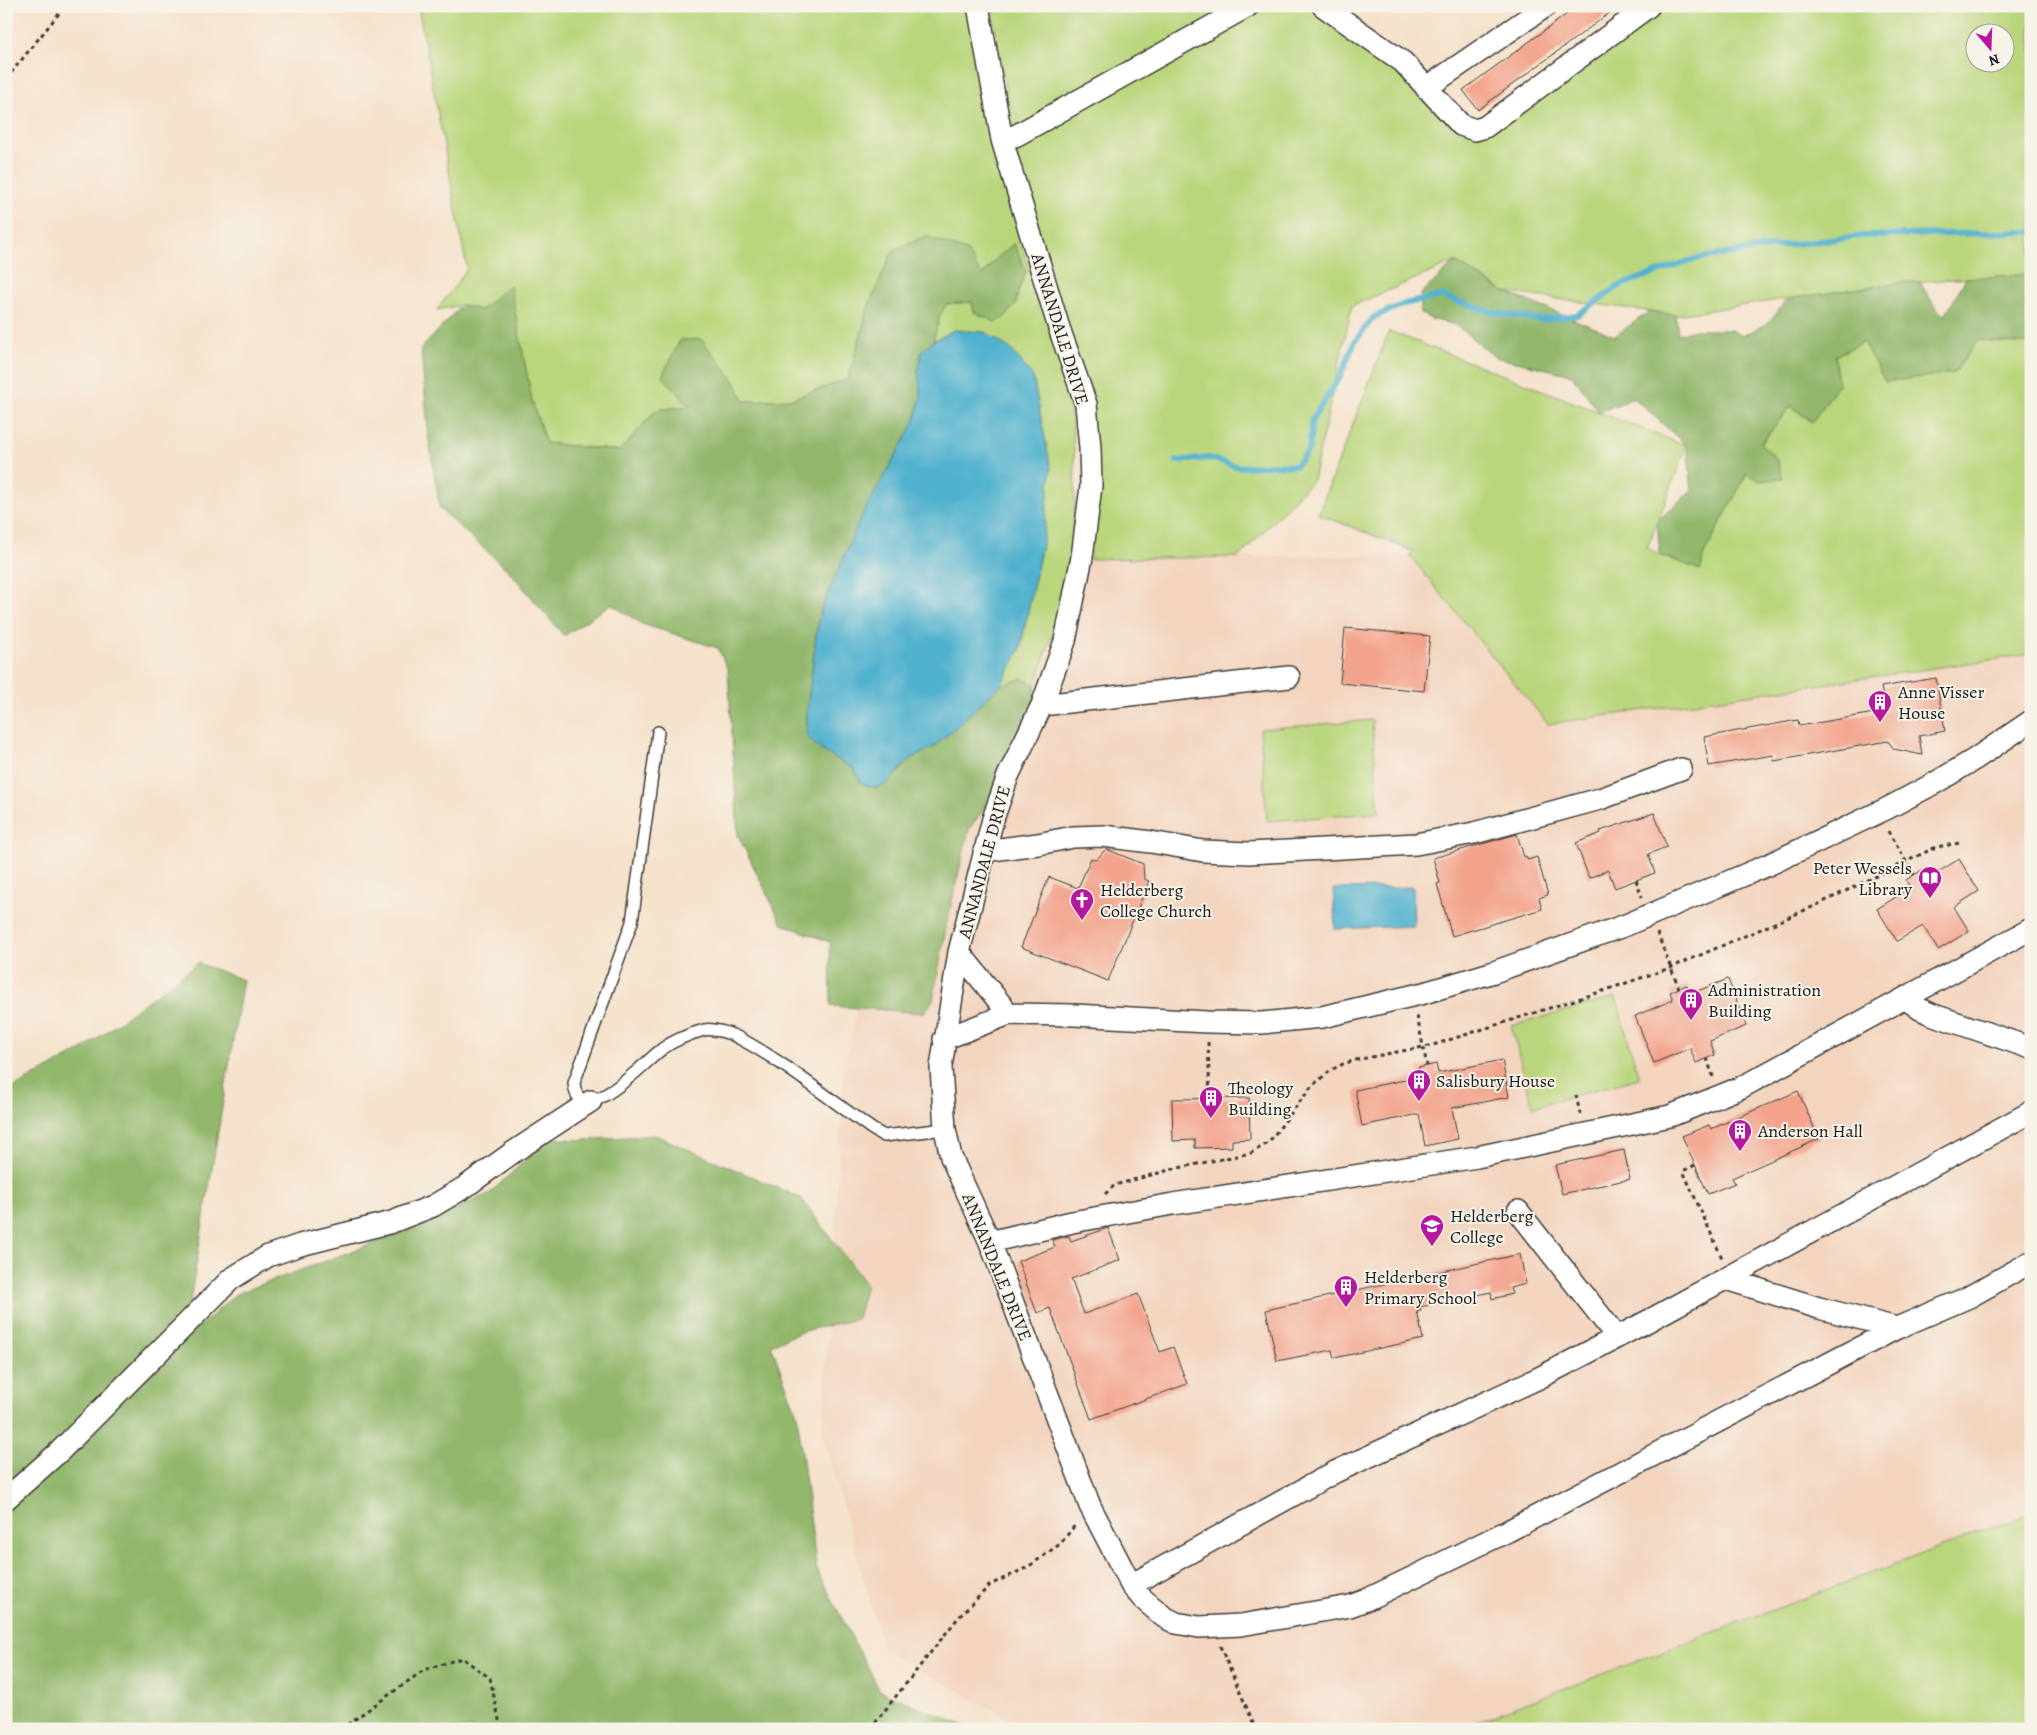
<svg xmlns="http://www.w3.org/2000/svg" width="2037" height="1735" viewBox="0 0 2037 1735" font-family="Alegreya,serif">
  <rect width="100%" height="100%" fill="#f7f3e8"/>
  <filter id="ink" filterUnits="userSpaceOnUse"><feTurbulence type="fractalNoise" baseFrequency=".02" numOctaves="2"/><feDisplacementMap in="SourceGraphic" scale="10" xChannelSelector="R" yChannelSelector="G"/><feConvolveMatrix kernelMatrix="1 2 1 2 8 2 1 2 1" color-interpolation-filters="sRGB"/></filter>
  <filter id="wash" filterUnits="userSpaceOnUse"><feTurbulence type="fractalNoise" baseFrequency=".0096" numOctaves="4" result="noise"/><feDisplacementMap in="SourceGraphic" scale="20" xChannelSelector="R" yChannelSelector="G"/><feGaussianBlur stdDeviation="1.12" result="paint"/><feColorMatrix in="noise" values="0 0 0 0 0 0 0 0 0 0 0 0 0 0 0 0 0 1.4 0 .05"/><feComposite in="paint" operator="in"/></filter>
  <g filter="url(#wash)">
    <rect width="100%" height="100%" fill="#f5e2cb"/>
    <path fill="#f3d4be" d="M1409 555 1548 724 2031 654V1513L1457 1729H1027L884 1650 822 1434 845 1060 966 561Z"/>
    <path fill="#b9d67c" stroke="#6a794c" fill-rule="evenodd" d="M418 6H974L1027 238 1020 242C1033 282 1049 323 1061 364 1080 431 1079 539 1061 605 1054 632 1044 659 1035 685L1022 679 1001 685 1020 650 1043 540 1051 469 1033 377 954 330 933 341 940 316 946 304 972 302 1016 304 1018 291 1026 272 996 259 982 276 869 305 848 379 791 399 744 401 733 379 690 406 656 410 620 451 546 443 532 401 510 286 480 310 462 305 437 310 467 269Z
      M991 6H1234L1012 130Z
      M1258 6H1316L1399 65 1462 132 1511 117 1666 6H2031V274L1896 283 1676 315 1505 292 1455 262 1352 306 1313 480 1239 557 1089 559 1099 489 1013 144ZM1974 32H2004V62H1974Z
      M1389 331 1687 446 1647 548 1660 555 1701 570 1703 556 1747 473 1777 460 1761 444 1791 406 1812 422 1838 385 1835 356 1863 341 1954 373 1978 340 2031 344V654L1548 724 1409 555 1413 551 1318 514Z
      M1372 720 1379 813 1267 821 1260 729Z
      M1616 997 1639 1078 1533 1107 1511 1026Z
      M2031 1513V1729H1457Z"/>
    <path fill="#92b76c" stroke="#576a44" d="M926 236 968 252 982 276 996 259 1014 243 1026 272 1018 291 1016 304 1003 319 995 322 974 312 972 302 946 304 940 316 933 341 922 351 918 369 921 397 914 423 860 519 821 610 817 629 807 710V737L841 762 854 769 861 783 895 776 909 760 935 746 1001 685 1022 678 1035 685V711L1008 776 969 829 947 922 933 1000 924 1013 831 1006 830 942 782 924 738 835 728 670 718 648 642 624 611 604 564 636 510 572 440 509 429 441 421 349 462 305 481 310 510 285 532 401 546 443 620 451 656 410 690 406 662 376 680 340 701 339 733 379 744 401 791 399 848 379 869 305 893 250Z
      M1455 262 1505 292 1615 336 1650 311 1676 315 1678 334 1696 330H1731L1742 336 1767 324 1788 299 1896 283 1920 282 1937 310 1945 316 1966 278 2031 274V344L1978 340 1954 373 1885 382 1863 342 1835 356 1838 385 1812 422 1791 406 1761 443 1777 460 1783 478 1760 481 1747 473 1703 556 1701 570 1660 555 1657 521 1692 490 1687 446 1634 398 1599 412 1572 375 1495 357 1456 325 1431 319 1420 313 1421 294Z
      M198 963 243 980 188 1314 197 1329 236 1294 420 1226 490 1193 549 1138 582 1140 655 1135 801 1198 866 1285 857 1319 804 1331 771 1345 797 1414 817 1571 880 1691 972 1729H6V1092L85 1048Z"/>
    <path fill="#4fb1ce" stroke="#366675" d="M954 330 985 332 1011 349 1033 377 1051 469 1043 540 1020 650 1001 685 935 746 909 760 886 785 875 788 861 783 854 769 821 750 807 737V710L817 629 821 610 860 519 914 423 921 397 918 369 922 351 933 341Z
      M1413 887 1414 926 1335 929 1333 889Z"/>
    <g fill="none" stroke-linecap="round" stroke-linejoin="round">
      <path stroke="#4fb1ce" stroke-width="6" d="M1177 461 1209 458 1239 467 1276 465 1295 466 1309 450 1312 420 1340 377 1355 341 1374 317 1404 304 1441 296 1491 312 1541 320 1577 315 1621 285 1695 259 1762 248 1862 236 2031 232"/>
    </g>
    <g id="blocks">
      <path fill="#f3a38b" d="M1578 6H1619L1478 110 1463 90Z
        M1345 628 1430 636 1424 691 1340 683Z
        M1936 678 1945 731 1919 736 1922 755 1894 749 1888 741 1774 761 1773 755 1709 766 1704 737 1798 720 1799 726 1886 711 1881 687Z
        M1654 813 1667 847 1648 854 1655 873 1615 888 1608 870 1589 878 1576 843 1601 833 1600 831Z
        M1517 834 1524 857 1526 856 1528 860 1537 857 1548 895 1539 898 1542 909 1452 936 1437 884 1440 883 1433 858Z
        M1106 849 1143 864 1144 879 1149 881 1108 981 1021 947 1049 877 1078 888 1091 858 1096 860Z
        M1959 859 1979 891 1954 907 1969 931 1938 950 1923 926 1897 941 1877 909 1910 888 1906 880 1922 870 1927 879Z
        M1728 979 1746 1026 1710 1041 1715 1055 1696 1063 1690 1048 1654 1063 1635 1016 1673 1000 1670 992 1679 988 1687 985 1690 994Z
        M1502 1060 1509 1097 1452 1108 1458 1139 1425 1146 1419 1114 1362 1126 1355 1090 1420 1077 1418 1068 1436 1064 1438 1073Z
        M1798 1091 1819 1139 1732 1178 1735 1183 1708 1194 1682 1136 1709 1125 1711 1129Z
        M1249 1098 1250 1139 1232 1140V1147L1195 1148V1140L1173 1141 1172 1099Z
        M1624 1150 1630 1179 1562 1194 1555 1165Z
        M1108 1228 1120 1260 1071 1279 1084 1314 1138 1294 1160 1352 1173 1347 1187 1384 1091 1419 1050 1308 1037 1313 1018 1261 1055 1247 1052 1240 1069 1236 1071 1241Z
        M1520 1254 1526 1284 1510 1288 1512 1294 1492 1299 1491 1292 1420 1307 1421 1311H1417L1423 1339 1334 1358 1332 1350 1277 1361 1266 1310Z"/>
    </g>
  </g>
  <g filter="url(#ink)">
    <use href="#blocks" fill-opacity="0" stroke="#3d3a36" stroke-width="1"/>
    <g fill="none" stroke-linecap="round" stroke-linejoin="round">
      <g stroke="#3d3a36" stroke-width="14">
        <path id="service" d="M658 732 632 922 574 1083C578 1135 649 1058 662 1049 674 1040 690 1034 704 1030 712 1028 730 1033 737 1037 783 1061 829 1099 872 1129L884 1136 945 1129"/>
      </g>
      <g stroke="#3d3a36" stroke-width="24">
        <path id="minor" d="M978 6 1002 140 1059 328 1086 404 1090 448 1091 486 1082 557 1065 641 1042 705 1008 776 993 819 959 952 941 1067 945 1129 951 1157 990 1242 1090 1506 1131 1585 1143 1599 1164 1617 1176 1623 1199 1627 1241 1625 1350 1606 1366 1600 1508 1531 1897 1328 1969 1297 2031 1262
          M1323 6 1403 62 1461 125 1475 130 1485 127 1649 6
          M1426 88 1546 6
          M1002 140 1017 135 1248 6
          M1042 705 1289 677
          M984 851 1038 844 1073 837 1103 836 1151 842 1203 851 1249 853 1416 844 1474 833 1600 799 1681 769
          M959 952 1009 1014
          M1905 998 2031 929
          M944 1039 1009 1014 1074 1015 1207 1022 1262 1023 1322 1017 1424 993 1494 972 1626 925 1768 865 1888 808 1935 783 1975 759 2031 721
          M1518 1211 1617 1337
          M990 1242 1072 1222 1173 1204 1477 1157 1670 1116 1742 1087 1905 998 1920 1009 1931 1014 2031 1048
          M1726 1279 1819 1308 1897 1328
          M6 1499 60 1451 231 1279 268 1256 300 1245 392 1222 433 1206 465 1187 512 1153 591 1101
          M1131 1585 1335 1472 1541 1377 1648 1321 2031 1112"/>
      </g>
      <path stroke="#3d3a36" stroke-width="3" stroke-dasharray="4 4" stroke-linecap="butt" d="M6 79 65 6
        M1888 831 1914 875
        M1636 880 1642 897
        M1657 933 1679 988
        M1417 1016 1427 1066
        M1208 1042 1210 1098
        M1707 1058 1713 1077
        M1576 1095 1580 1114
        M1695 1165 1683 1171 1722 1258
        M1105 1194 1115 1185 1173 1169 1251 1153 1268 1143 1312 1086 1331 1070 1343 1064 1356 1060 1433 1045 1600 992 1670 968 1817 905 1936 847 1960 843
        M1220 1646 1256 1729
        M341 1729 424 1670 462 1658 490 1678 501 1729
        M870 1729 958 1618 990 1585 1028 1567 1060 1544 1076 1524"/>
      <use href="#service" stroke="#fff" stroke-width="11"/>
      <use href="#minor" stroke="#fff" stroke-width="21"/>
    </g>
  </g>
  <defs>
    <g id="building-pin" transform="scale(1.25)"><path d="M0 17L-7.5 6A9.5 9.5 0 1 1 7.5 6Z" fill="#b5179e" stroke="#f7f3e8"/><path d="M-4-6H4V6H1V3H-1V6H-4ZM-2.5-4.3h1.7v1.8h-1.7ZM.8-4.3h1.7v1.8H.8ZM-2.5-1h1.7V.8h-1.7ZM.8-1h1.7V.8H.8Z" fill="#fff"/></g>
    <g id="library-pin" transform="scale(1.25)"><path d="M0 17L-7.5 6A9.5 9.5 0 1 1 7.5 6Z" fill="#b5179e" stroke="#f7f3e8"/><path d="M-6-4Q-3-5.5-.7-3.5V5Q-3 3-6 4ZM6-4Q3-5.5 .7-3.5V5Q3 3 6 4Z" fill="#fff"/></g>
    <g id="church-pin" transform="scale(1.25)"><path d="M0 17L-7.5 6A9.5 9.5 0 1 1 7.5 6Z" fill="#b5179e" stroke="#f7f3e8"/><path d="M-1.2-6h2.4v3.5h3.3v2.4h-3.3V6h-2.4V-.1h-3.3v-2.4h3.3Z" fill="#fff"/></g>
    <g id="university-pin" transform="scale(1.25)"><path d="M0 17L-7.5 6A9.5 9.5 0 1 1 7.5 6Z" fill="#b5179e" stroke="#f7f3e8"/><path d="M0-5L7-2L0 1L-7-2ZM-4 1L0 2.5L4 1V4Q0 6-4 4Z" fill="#fff"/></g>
  </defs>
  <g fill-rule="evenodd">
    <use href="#building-pin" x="1880" y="702"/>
    <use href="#library-pin" x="1930" y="878"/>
    <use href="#church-pin" x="1082" y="900"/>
    <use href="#building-pin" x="1691" y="1000"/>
    <use href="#building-pin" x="1419" y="1081"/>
    <use href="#building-pin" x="1211" y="1098"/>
    <use href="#building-pin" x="1740" y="1131"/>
    <use href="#university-pin" x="1432" y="1226"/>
    <use href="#building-pin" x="1346" y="1287"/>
  </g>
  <g text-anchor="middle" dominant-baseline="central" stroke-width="4" stroke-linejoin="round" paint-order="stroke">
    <g font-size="18" fill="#1c1c1c" stroke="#f7f3e8">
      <text transform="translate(1060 329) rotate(73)">ANNANDALE DRIVE</text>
      <text transform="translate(984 862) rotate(-75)">ANNANDALE DRIVE</text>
      <text transform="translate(997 1267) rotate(68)">ANNANDALE DRIVE</text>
    </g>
    <g font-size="18" fill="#1c1c1c" stroke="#f7f3e8" text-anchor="start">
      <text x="1898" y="692">Anne Visser<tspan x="1898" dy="21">House</tspan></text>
      <text x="1912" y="868" text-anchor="end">Peter Wessels<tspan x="1912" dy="21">Library</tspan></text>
      <text x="1100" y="890">Helderberg<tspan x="1100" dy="21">College Church</tspan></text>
      <text x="1708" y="990">Administration<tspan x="1708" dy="21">Building</tspan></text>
      <text x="1436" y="1081">Salisbury House</text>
      <text x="1228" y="1088">Theology<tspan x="1228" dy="21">Building</tspan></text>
      <text x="1758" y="1131">Anderson Hall</text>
      <text x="1450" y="1216">Helderberg<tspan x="1450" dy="21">College</tspan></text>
      <text x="1364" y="1277">Helderberg<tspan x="1364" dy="21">Primary School</tspan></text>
    </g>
  </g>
  <rect width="2037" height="1735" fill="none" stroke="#f7f3e8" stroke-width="25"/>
  <g transform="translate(1990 48) rotate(161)"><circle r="24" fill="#f7f3e8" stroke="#9f9d96"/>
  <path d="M0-4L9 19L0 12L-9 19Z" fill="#b5179e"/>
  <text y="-8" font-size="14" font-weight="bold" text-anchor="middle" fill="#1c1c1c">N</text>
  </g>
</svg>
